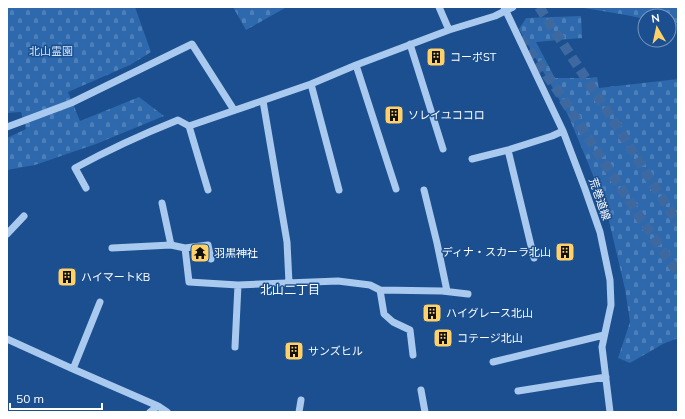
<svg xmlns="http://www.w3.org/2000/svg" width="685" height="419" viewBox="0 0 685 419" font-family="Mulish,'Noto Sans JP',sans-serif">
  <defs>
    <pattern id="cemetery-stones" width="16" height="16" patternUnits="userSpaceOnUse"><rect width="16" height="16" fill="#2e69ad"/><path d="M2 7V4a2 2 0 0 1 4 0v3zM10 15v-3a2 2 0 0 1 4 0v3z" fill="#4d80b9"/></pattern>
  </defs>
  <rect width="100%" height="100%" fill="#1b4f8f"/>
  <path fill="url(#cemetery-stones)" d="M7 7H135L151 52 130 65 68 92 80 121 139 97 164 116 96 144 35 165 7 170V138L26 129 21 112 7 113Z
    M233 7H287L246 30Z
    M578 7H678V27L669 25V16H645V19L626 15Z
    M581 16 582 38 536 42 555 78H588L597 77 599 88 678 79V338L663 344 630 363 618 358 630 322 625 289 605 204 568 115 519 29 526 18Z"/>
  <g fill="none" stroke-linecap="round" stroke-linejoin="round">
    <path stroke="#3d69a0" stroke-width="10" stroke-dasharray="10 5" stroke-linecap="butt" d="M539 7 617 126 678 224
      M520 38 558 91 641 219 678 273"/>
    <path stroke="#a9c9ee" stroke-width="7" d="M439 7 449 30
      M504 7 563 131 585 189 600 232 610 280 611 305 602 347 610 412
      M410 44 443 149
      M356 65 396 189
      M311 84 339 190
      M263 101 287 242 289 283
      M7 127 71 103 192 44 234 110
      M508 150 552 136 563 131
      M472 159 508 150 534 258
      M86 188 75 168C108 150 143 134 178 120L189 126
      M208 190 189 126 311 84 356 65 449 30 495 16 513 7
      M424 190 437 243 447 291
      M162 203 171 245
      M7 234 24 216
      M112 248 171 245 185 248
      M211 259 208 245 185 248 189 282 238 285
      M7 339 73 369 158 406
      M235 347 238 285 338 281 370 285 380 290
      M413 355 410 330 393 322 384 314 380 290 442 291 468 294
      M493 362 604 335
      M73 369 100 302
      M421 390 425 412
      M518 391 606 377
      M150 412 158 406 167 412
      M299 412 301 400"/>
  </g>
  <defs>
    <g id="building-square" transform="scale(1)"><rect x="-9" y="-9" width="18" height="18" rx="4" fill="#ffd166" stroke="#1b4f8f"/><path d="M-4-6H4V6H1V3H-1V6H-4ZM-2.5-4.3h1.7v1.8h-1.7ZM.8-4.3h1.7v1.8H.8ZM-2.5-1h1.7V.8h-1.7ZM.8-1h1.7V.8H.8Z" fill="#111"/></g>
    <g id="temple-square" transform="scale(1)"><rect x="-9" y="-9" width="18" height="18" rx="4" fill="#ffd166" stroke="#1b4f8f"/><path d="M0-6L5-2H3V0L6.5 2.5H4V6H1.5V3h-3V6H-4V2.5H-6.5L-3 0V-2H-5Z" fill="#111"/></g>
  </defs>
  <g fill-rule="evenodd">
    <use href="#building-square" x="436" y="57"/>
    <use href="#building-square" x="394" y="115"/>
    <use href="#building-square" x="565" y="252"/>
    <use href="#temple-square" x="200" y="253"/>
    <use href="#building-square" x="67" y="277"/>
    <use href="#building-square" x="432" y="313"/>
    <use href="#building-square" x="443" y="338"/>
    <use href="#building-square" x="294" y="351"/>
  </g>
  <g text-anchor="middle" dominant-baseline="central" stroke-width="3" stroke-linejoin="round" paint-order="stroke">
    <g font-size="11" fill="#cfe3fa" stroke="#1b4f8f">
      <text x="51" y="51">北山霊園</text>
    </g>
    <g font-size="11" fill="#fff" stroke="#1b4f8f" text-anchor="start">
      <text x="450" y="57">コーポST</text>
      <text x="408" y="115">ソレイユココロ</text>
      <text x="551" y="252" text-anchor="end">ディナ・スカーラ北山</text>
      <text x="214" y="253">羽黒神社</text>
      <text x="81" y="277">ハイマートKB</text>
      <text x="446" y="313">ハイグレース北山</text>
      <text x="457" y="338">コテージ北山</text>
      <text x="308" y="351">サンズヒル</text>
    </g>
    <g font-size="11" fill="#fff" stroke="#1b4f8f">
      <text transform="translate(600 199) rotate(71)">荒巻道線</text>
    </g>
    <g font-size="12" fill="#fff" stroke="#1b4f8f">
      <text x="290" y="289">北山二丁目</text>
    </g>
  </g>
  <rect width="685" height="419" fill="none" stroke="#ffffff" stroke-width="16"/>
  <g transform="translate(657 28) rotate(351)"><circle r="19" fill="#1b4f8f" stroke="#7695bc"/>
  <path d="M0-3L7 15L0 10L-7 15Z" fill="#ffd166"/>
  <text y="-6" font-size="11" font-weight="bold" text-anchor="middle" fill="#ffffff">N</text>
  </g>
  <path d="M10 403v6h92v-6" fill="none" stroke="#ffffff" stroke-width="2"/>
  <text x="16" y="403" font-size="12" fill="#ffffff" stroke="#1b4f8f" stroke-width="3" paint-order="stroke">50 m</text>
</svg>
